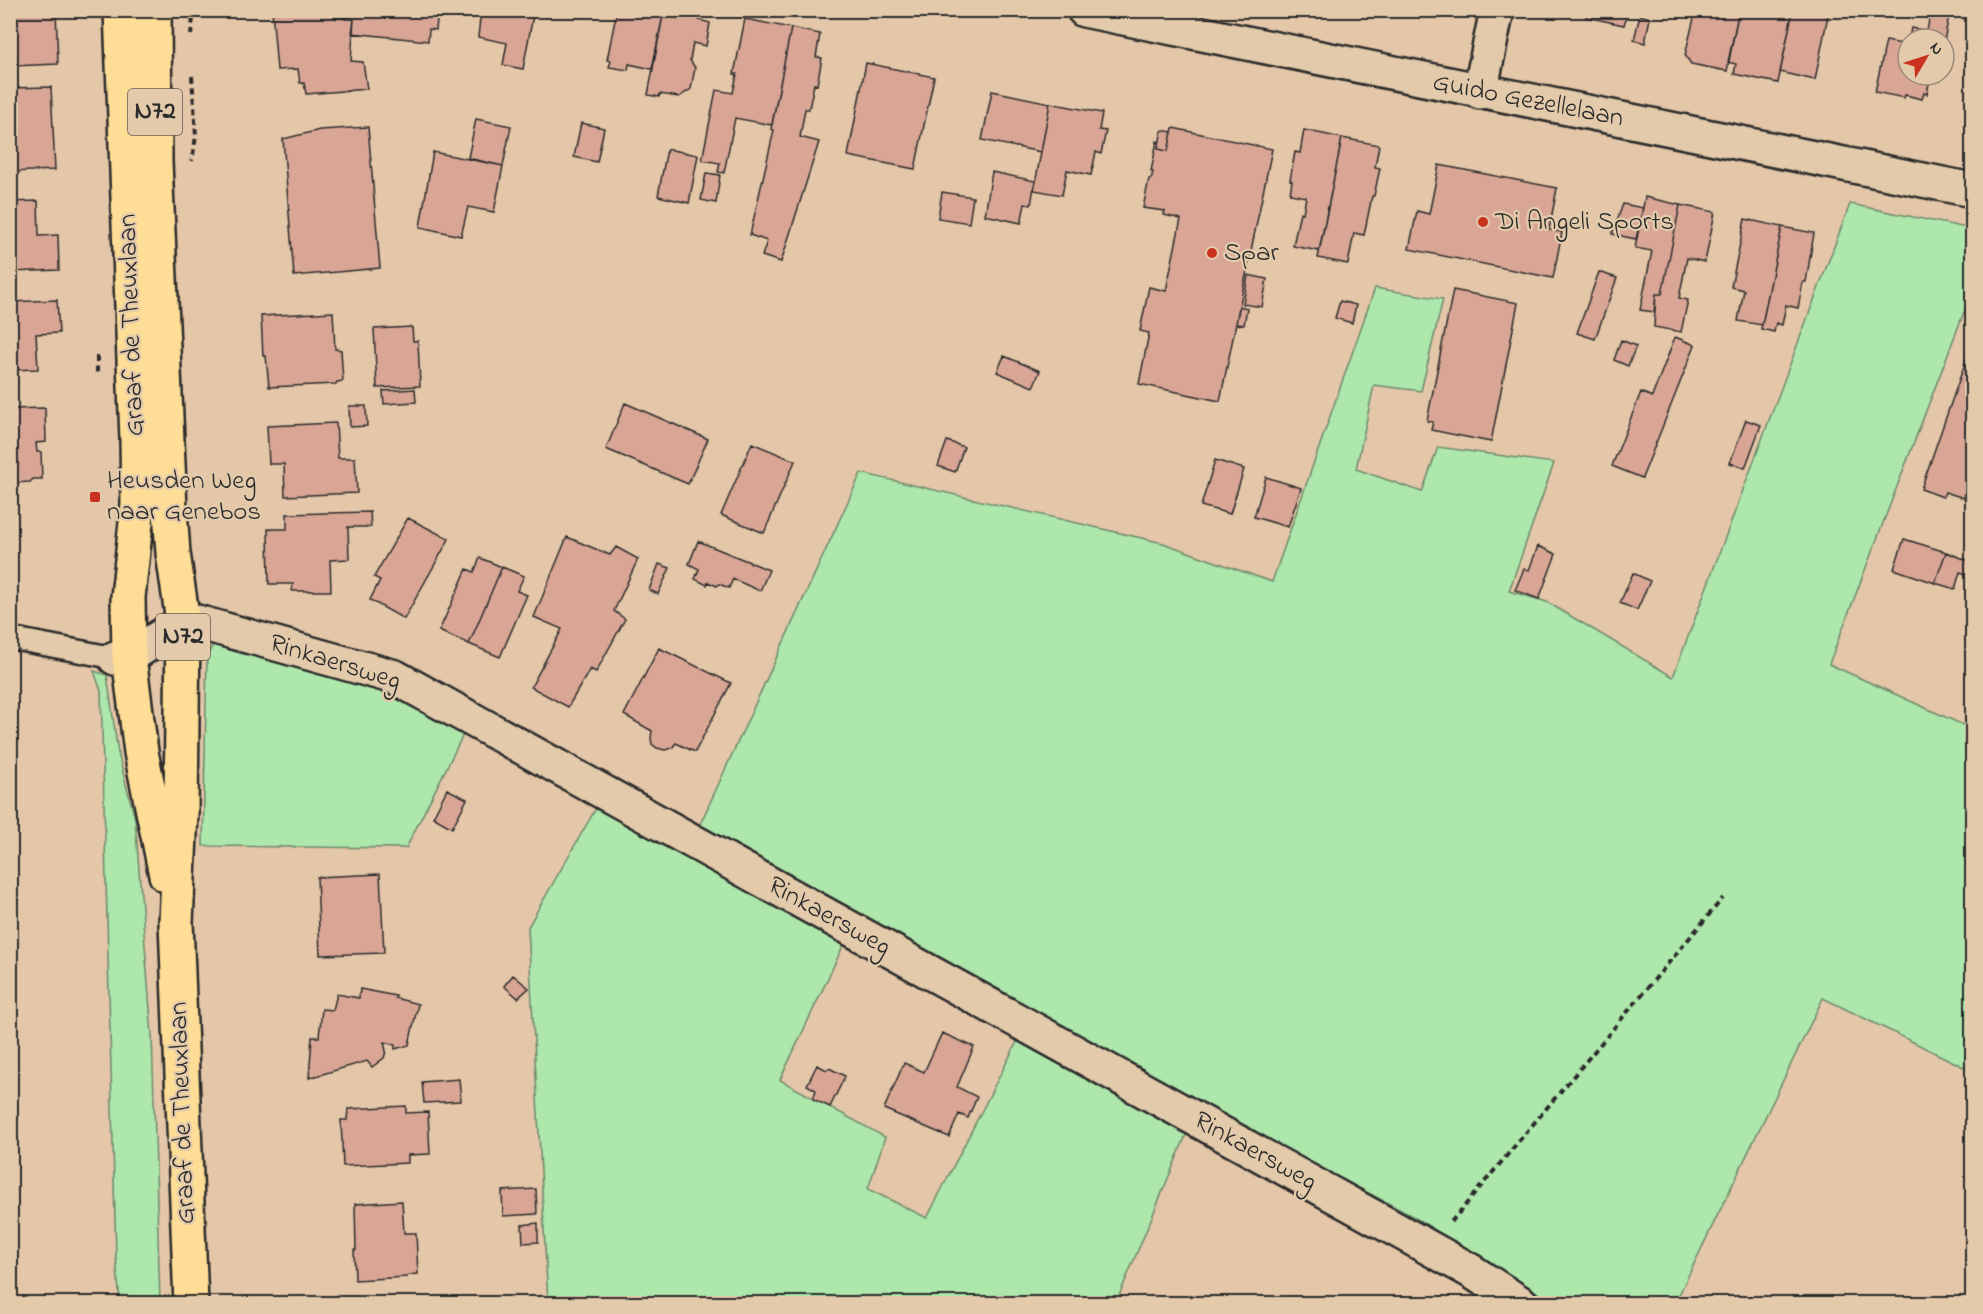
<svg xmlns="http://www.w3.org/2000/svg" width="1983" height="1314" viewBox="0 0 1983 1314" font-family="'Indie Flower',sans-serif">
  <rect width="100%" height="100%" fill="#e4c6a8"/>
  <filter id="ink" filterUnits="userSpaceOnUse"><feTurbulence type="fractalNoise" baseFrequency=".0167" numOctaves="2"/><feDisplacementMap in="SourceGraphic" scale="12" xChannelSelector="R" yChannelSelector="G"/><feConvolveMatrix kernelMatrix="1 2 1 2 8 2 1 2 1" color-interpolation-filters="sRGB"/></filter>
  <g filter="url(#ink)">
    <path fill="#ade7ab" stroke="#6c896b" stroke-width="1.5" d="M1850 204 1972 229V291L1829 664 1972 729V1071L1823 998 1675 1303H1554L1414 1217 1068 1034 697 831 861 473 1163 543 1272 582 1375 288 1443 299 1421 391 1374 385 1356 469 1422 492 1438 447 1554 463 1509 591 1547 602 1673 677Z
      M213 644 270 649 382 687 466 729 406 848 203 846 207 657Z
      M94 671 107 675 118 753 135 819 152 1035 160 1303H120L116 1257 101 691Z
      M599 803 844 944 780 1080 885 1137 868 1189 927 1218 1018 1040 1189 1128 1116 1303H548L528 927Z"/>
    <path fill="#d9a696" stroke="#2b2b2b" stroke-width="1.5" d="M10 10H56L58 64 12 66Z
      M272 10H336V18L354 19 351 61 363 62 367 89 306 94 304 83H300L298 69 277 70Z
      M346 10H438L436 30 429 29 428 41 352 33 354 19H345Z
      M481 10H534L523 69 503 65 507 43 478 37Z
      M617 10H664L652 69 629 64 628 70 609 67 611 61 607 60Z
      M664 10H690L701 13 699 20 710 23 706 46 693 43 690 60 695 68 691 89 679 97 660 94 659 97 648 95Z
      M1587 10H1628L1624 25 1586 17Z
      M1696 10H1739L1727 71 1691 64 1685 55Z
      M1739 10H1793L1778 83 1734 74 1736 64 1728 62Z
      M1793 10H1829L1815 80 1780 72Z
      M1931 10H1950L1944 41V39H1909L1911 28 1927 31Z
      M1640 15 1650 18 1645 43 1634 40Z
      M745 19 791 28 772 125 735 118 724 173 718 172 720 163 702 160 716 90 733 93 737 74H734Z
      M791 28 820 34 816 57 822 58 817 85 814 84 809 109H805L800 137 819 142 781 262 762 256 767 241 750 235 774 130 771 129Z
      M1886 41 1907 45 1908 43V75H1941L1940 81 1930 78 1927 94 1924 93 1922 99 1905 95 1904 98 1875 92Z
      M866 63 934 77 915 169 848 156Z
      M51 87 55 170 10 172V88Z
      M992 91 1050 103 1041 152 982 140Z
      M1050 103 1102 113 1099 130 1106 131 1101 154 1096 152 1091 175 1067 170 1062 195 1034 190Z
      M476 119 511 126 503 166 468 158Z
      M581 123 604 128 597 162 574 157Z
      M368 127 380 268 294 276 283 139 320 130Z
      M1173 128 1272 149 1220 401 1139 384 1149 333 1140 331 1149 287 1166 291 1181 219 1164 215 1165 211 1143 208 1149 179H1151L1153 172 1151 171 1157 141 1159 142 1158 149 1168 151Z
      M1162 130 1172 132 1168 151 1158 149Z
      M1304 130 1342 138 1319 251 1293 246 1300 212 1303 213 1306 197 1290 194 1292 181 1290 180 1295 152 1300 153Z
      M1342 138 1379 145 1375 167 1380 168 1374 196H1372L1364 235 1354 233 1348 264 1318 258Z
      M667 149 698 155 689 203 658 196Z
      M433 152 503 166 494 212 468 207 461 236 420 227Z
      M1439 165 1557 188 1549 230 1562 232 1553 278 1409 249 1417 211 1429 214Z
      M992 172 1035 181 1031 205 1025 204 1021 223 985 215Z
      M706 173 720 175 716 203 701 200Z
      M942 192 973 197 969 223 938 218Z
      M1645 197 1680 205 1662 294H1656L1654 312 1640 310 1652 251 1635 248Z
      M38 201 39 236 58 235 59 270 10 272V202Z
      M1623 204 1643 208 1636 239 1612 234Z
      M1680 205 1715 212 1705 262 1687 258 1679 298 1688 300 1681 332 1654 327 1656 294H1662Z
      M1745 219 1782 227 1762 325 1738 321 1744 290 1731 287Z
      M1782 227 1814 233 1806 282H1803L1798 308 1786 305 1782 325 1776 323 1774 332 1761 329Z
      M1599 272 1617 278 1595 339 1577 333Z
      M1248 275 1267 279 1262 307 1243 304Z
      M1453 290 1518 303 1491 442 1431 430 1433 422 1427 421Z
      M57 300 59 333 36 334 38 369 10 370V302Z
      M1340 301 1356 305 1352 323 1335 318Z
      M1239 306 1247 308 1244 325 1236 324Z
      M333 312 335 349 341 350 343 381 337 382 336 384 269 387 266 356H263L261 316Z
      M412 327 413 341H418L420 386 377 388 374 329Z
      M1675 337 1695 345 1642 478 1612 466 1641 392 1652 397Z
      M1621 340 1636 346 1628 366 1614 360Z
      M1972 343V474L1964 498 1945 492 1943 497 1921 489Z
      M1004 356 1040 371 1033 387 997 372Z
      M415 389 416 402 384 404 383 391Z
      M625 403 708 439 688 484 606 449Z
      M349 406H366L367 426 350 427Z
      M45 408 46 442 36 443 37 452H41L42 479H33L30 482 10 483V409Z
      M1746 420 1761 425 1745 468 1730 463Z
      M336 423 338 458H355L357 493 285 496 284 464H269L267 426Z
      M947 441 964 447 955 472 938 466Z
      M752 443 795 461 764 533 721 515Z
      M1215 460 1244 469 1230 514 1201 506Z
      M1972 474V501L1964 498Z
      M1266 477 1301 488 1288 527 1254 517Z
      M370 512 371 527H348L349 559 330 560 331 591H292L293 584H269L268 529H287V514Z
      M408 518 449 539 404 619 370 600 380 580 374 577Z
      M567 537 610 555 616 547 638 559 614 611 625 619 596 672 590 669 568 707 531 687 562 629 534 617Z
      M1904 539 1946 552 1935 583 1894 569Z
      M698 541 769 570 760 591 733 579 729 588 719 584 717 586 708 582 707 585 695 579 699 569 689 564Z
      M1538 546 1556 554 1539 599 1515 590 1524 569 1529 570Z
      M1946 552 1972 562V576L1960 572 1955 589 1935 583Z
      M480 558 502 567 469 644 439 631 467 569 474 572Z
      M659 564 670 568 658 594 649 590Z
      M502 567 524 576 517 591 527 595 500 657 469 644Z
      M1633 573 1650 581 1637 610 1620 603Z
      M659 648 731 683 695 752 676 743 672 748 665 750 657 748 652 744 651 738 652 731 624 715Z
      M447 789 467 799 452 828 433 817Z
      M380 874 384 953 320 955 317 877Z
      M513 975 529 988 518 998 504 986Z
      M360 989 396 996 395 998 418 1004 409 1045 395 1049V1045L384 1042 386 1051 384 1058 372 1067 367 1061 309 1078 312 1037H319L322 1009 333 1010 337 994 359 998Z
      M942 1033 974 1047 957 1087 977 1097 968 1118 959 1114 949 1137 884 1109 904 1063 924 1072Z
      M817 1065 827 1070 829 1068 845 1076 830 1107 813 1099 816 1090 807 1085Z
      M459 1079 461 1101 424 1103 422 1082Z
      M406 1106V1113L428 1112 430 1154 408 1155V1163L343 1166 341 1120H347L348 1109Z
      M536 1189 537 1214 503 1216 502 1191Z
      M402 1201 404 1233H416L418 1274 408 1275 407 1277 355 1280 354 1250H356L355 1204Z
      M538 1223V1242L523 1243 522 1225Z"/>
    <g fill="none" stroke-linecap="round" stroke-linejoin="round">
      <g stroke="#2b2b2b" stroke-width="26">
        <path id="service" d="M10 638 115 658"/>
      </g>
      <g stroke="#2b2b2b" stroke-width="38">
        <path id="minor" d="M1480 92 1497 10
          M115 658 129 657 183 622H197L395 677 1471 1271 1522 1304"/>
      </g>
      <g stroke="#2b2b2b" stroke-width="38">
        <path id="secondary" d="M1084 10 1972 190"/>
      </g>
      <g stroke="#2b2b2b" stroke-width="38">
        <path id="primary" d="M121 10 137 440 138 504 128 597 129 657 141 752 166 875
          M154 10 155 162 170 510 173 553 183 622 181 813 176 922 191 1304"/>
      </g>
      <path stroke="#2b2b2b" stroke-width="4" stroke-dasharray="6 4.5" stroke-linecap="butt" d="M191 35 193 18 197 10
        M192 76 196 136 192 161
        M97 356V375
        M1451 1222 1723 898"/>
      <use href="#service" stroke="#e2caaa" stroke-width="21"/>
      <use href="#minor" stroke="#e2caaa" stroke-width="33"/>
      <use href="#secondary" stroke="#e2caaa" stroke-width="33"/>
      <use href="#primary" stroke="#fedd96" stroke-width="33"/>
    </g>
  </g>
  <g fill="#c8321e" stroke="#e2caaa" stroke-width="2">
    <circle cx="1483" cy="222" r="6"/>
    <circle cx="1212" cy="253" r="6"/>
    <rect x="89" y="491" width="12" height="12" rx="3"/>
  </g>
  <g text-anchor="middle" dominant-baseline="central" stroke-width="4.5" stroke-linejoin="round" paint-order="stroke">
    <g fill="#e2caaa" stroke="#625b51" stroke-width="1.5">
      <rect x="128" y="89" width="54" height="46" rx="4.5"/>
      <rect x="156" y="614" width="54" height="46" rx="4.5"/>
    </g>
    <g font-size="26" font-weight="bold" fill="#2b2b2b">
      <text x="155" y="112">N72</text>
      <text x="183" y="637">N72</text>
    </g>
    <g font-size="27" fill="#2b2b2b" stroke="#e2caaa">
      <text transform="translate(1528 101) rotate(11)">Guido Gezellelaan</text>
      <text transform="translate(132 325) rotate(-92)">Graaf de Theuxlaan</text>
      <text transform="translate(335 663) rotate(17)">Rinkaersweg</text>
      <text transform="translate(829 917) rotate(29)">Rinkaersweg</text>
      <text transform="translate(183 1113) rotate(-92)">Graaf de Theuxlaan</text>
      <text transform="translate(1255 1152) rotate(29)">Rinkaersweg</text>
    </g>
    <g font-size="27" fill="#2b2b2b" stroke="#e2caaa" text-anchor="start">
      <text x="1495" y="222">Di Angeli Sports</text>
      <text x="1224" y="253">Spar</text>
      <text x="107" y="481">Heusden Weg<tspan x="107" dy="31">naar Genebos</tspan></text>
    </g>
  </g>
  <rect width="1983" height="1314" fill="none" stroke="#e2caaa" stroke-width="36"/>
  <rect x="18" y="18" width="1947" height="1278" fill="none" stroke="#2b2b2b" stroke-width="2" filter="url(#ink)"/>
  <g transform="translate(1926 57) rotate(51)"><circle r="28" fill="#e2caaa" stroke="#998a77" stroke-width="1.5"/>
  <path d="M0-4.5L10 22L0 15L-10 22Z" fill="#c8321e"/>
  <text y="-9" font-size="16" font-weight="bold" text-anchor="middle" fill="#2b2b2b">N</text>
  </g>
</svg>
